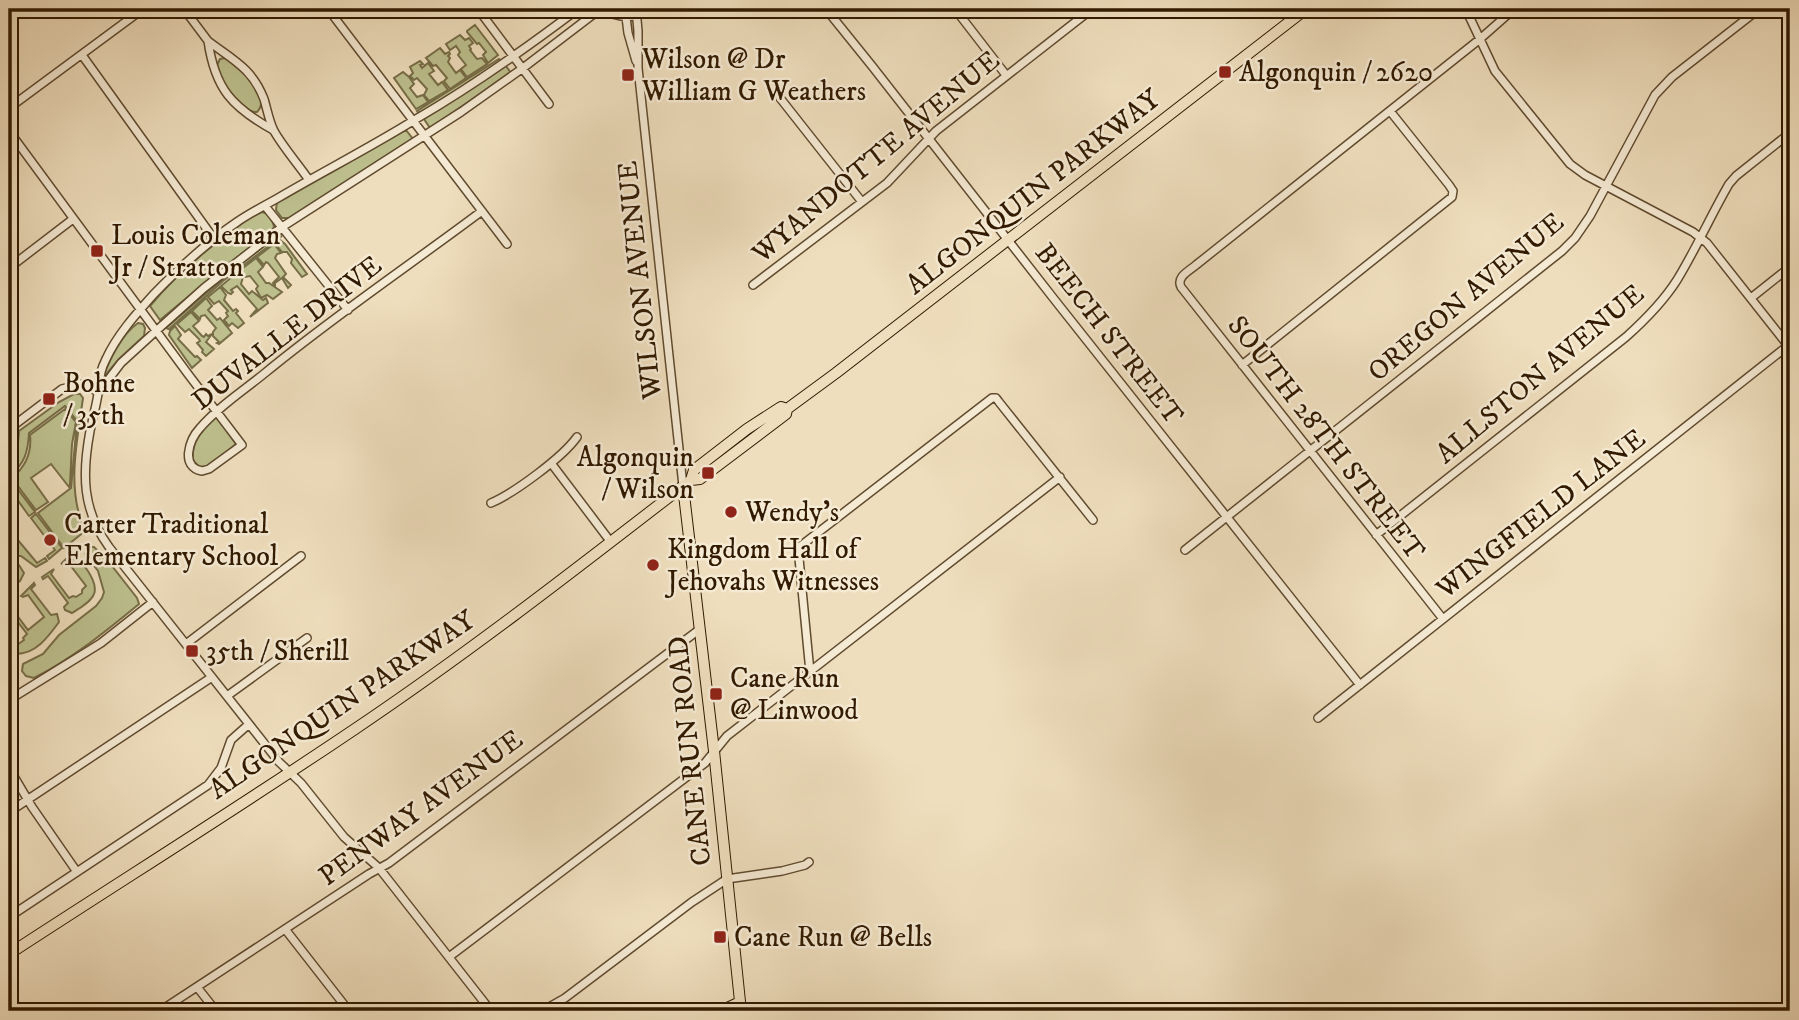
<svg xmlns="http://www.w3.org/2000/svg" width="1799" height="1020" viewBox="0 0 1799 1020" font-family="'IM FELL DW Pica',serif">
  <rect width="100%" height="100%" fill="#efdebd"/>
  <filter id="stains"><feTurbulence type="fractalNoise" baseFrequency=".00286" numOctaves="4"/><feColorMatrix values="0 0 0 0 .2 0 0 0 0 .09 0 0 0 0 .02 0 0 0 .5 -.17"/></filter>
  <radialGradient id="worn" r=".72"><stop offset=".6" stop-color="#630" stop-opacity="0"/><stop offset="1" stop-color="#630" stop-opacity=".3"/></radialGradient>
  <path fill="#bdc08e" stroke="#776d47" stroke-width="2" d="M475 25 498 55 488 63 483 55 486 52 479 43 477 44 467 32V31Z
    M460 35 465 40 469 38 473 43 469 46 471 49 470 50 477 59 482 58 487 64 467 77 461 69 466 65 458 55 460 52 456 46 450 50 446 44Z
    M440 48 445 54 449 52 450 54 448 56 450 58 448 62 456 73 460 70 466 78 450 89 444 81 447 78 436 65 433 66 426 58Z
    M225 58C238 67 273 96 257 112 239 112 220 81 217 65L220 59Z
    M499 59 502 61 419 114 417 111Z
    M420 61 423 64 420 65 422 68 428 63 434 71 429 74 438 85 442 82 448 90 429 101 424 95 427 89 417 78 414 80 410 76 413 73 410 67Z
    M506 66 511 73 430 128 424 119Z
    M403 72 409 77 414 84 410 88 417 97 423 95 428 102 416 109 394 78Z
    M406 130 413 139 289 218H282L276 210 277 202 282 199Z
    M262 212C268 213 272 220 274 226L273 230 218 272 160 320 150 306C174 277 203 252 233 230 242 223 251 216 262 212Z
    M282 236 223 281 169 329 166 328 235 268 276 237Z
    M280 240 285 244 307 274 302 277 291 263 292 259 287 252H282L275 244Z
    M274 244 281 253 277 254 275 258 286 274 283 277 291 285 288 288 282 278 275 283V286L273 283 279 277 268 263 266 262 264 265 257 257Z
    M256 258 263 267 258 272 266 283H269L282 292 273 299 267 295 261 298 256 289 258 286 250 276 245 277 239 271Z
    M238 272 243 277 241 284 249 294 252 291 263 300 266 298 268 303 250 317 257 309 237 286 231 290 233 292 231 294 228 293 221 286Z
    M220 287 226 295 224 300 233 311 236 309 238 311 236 313 244 323 238 328 232 323 229 326 224 320 228 316 226 313 228 311 219 301 214 304 208 297Z
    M206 298 212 306 208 310 217 320 220 318 232 333 219 344 217 343 219 342 213 336V332L216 328 205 315 201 316 200 319 192 311Z
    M191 312 199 321 193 326 202 336 204 337 206 334 208 336 212 334 206 342 214 349 206 356 202 352 203 350 197 343 200 341 199 339 189 329 185 332 177 324Z
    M138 323 143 324 145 328 144 336 119 359 103 378C109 360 122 334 138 323Z
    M175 326 181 335 178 339 195 357 197 356 201 360 192 368 169 335 170 331Z
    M74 394H80L83 398C77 442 66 489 85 531L64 548 38 513 71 488 77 421 65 406 29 433C28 451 25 464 10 475L9 473V455L18 443 19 431 59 402Z
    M65 409 76 422 72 444 70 484 69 487 51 464 31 478 48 502 36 510 12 478C25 467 32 452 30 435Z
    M215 418H218L236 444C229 450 210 467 202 468 196 468 196 465 193 461 191 442 201 431 215 418Z
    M10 479 35 512 29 516 9 488Z
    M36 514 62 548 49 559 47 556 55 550 31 518Z
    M11 533 13 534 37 563 45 558 47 561 36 567 21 556H9V535Z
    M91 547H94L100 553 101 552 137 598 139 604C105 632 73 658 34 678L26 676 22 671 23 664 43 654 59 635 96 606 102 598 104 592 98 571 85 554 86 551Z
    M66 559C70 559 73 558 77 560 86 565 98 584 94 594 91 602 80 608 72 613L65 610 64 607 68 603 48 576 43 579 42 577 54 569 51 574 69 598 73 596 76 597 82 593V590L86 586 67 561 61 564Z
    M15 564 19 565 24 573 20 581 17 583H9V565Z
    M34 583 35 585 31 589 51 615 57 614 59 622C48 637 36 654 16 654L9 648V645L10 647 14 644 17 645 24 640 23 638 27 634 10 612H9V608L13 604 16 605 13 610 28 630 44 617 28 595 23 597 21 596Z"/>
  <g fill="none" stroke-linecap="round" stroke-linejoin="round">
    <g stroke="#604b2f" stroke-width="10">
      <path id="minor" d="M184 9 208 41
        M328 9 507 244
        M478 9 549 104
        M599 9C621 18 631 20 653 9
        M625 9 628 33 636 61
        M636 9 638 31V68L683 486
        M826 9 872 66 1054 299 1360 685
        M955 9 1006 75
        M1464 9 1470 18 1495 71 1570 164 1585 175 1693 232 1707 243 1790 348
        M1781 9 1790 20
        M82 55 214 239
        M780 98 862 202
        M9 108 143 9
        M273 130C232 107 215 89 208 41 233 60 252 68 264 99 267 109 269 121 274 131 283 147 298 164 309 180
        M9 131 188 374 242 445 209 469 202 471C180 467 189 440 200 428 218 407 243 391 265 373 334 316 410 265 482 211
        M265 206 348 310
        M9 268 73 219
        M753 285 887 183 936 131 1092 9
        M1751 298 1790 267
        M1242 365 1452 197 1453 191 1449 185 1390 111
        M99 392 121 363 156 331 204 288 282 227 461 112 523 68 599 10
        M9 429 62 389 81 384 99 392
        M551 463 610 541
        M491 503C514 493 562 458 577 437
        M1376 535 1626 337C1645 320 1663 302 1677 280 1696 249 1711 215 1729 184L1736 176 1790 133
        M1185 550 1562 251 1575 238 1590 216 1655 95 1672 77 1759 9
        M1443 619 1181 287C1176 277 1189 271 1196 265L1480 39 1514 9
        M186 644 301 556
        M810 672 798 548 992 398H996L999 402 1093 520
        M227 696 307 638
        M9 700 101 643 153 602
        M1318 718 1790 344
        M9 768 32 807 77 872
        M9 812 212 677
        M9 917 208 785 221 768 231 740 249 724
        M285 929 349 1011
        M449 957 705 763 727 736 1060 477
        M197 987 216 1011
        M160 1011 369 874 389 863 700 629
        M491 1011 379 868 344 837 301 783 279 762 109 547C82 510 82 474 90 431 93 418 96 406 98 394 101 379 98 375 106 359 117 335 136 314 153 295 179 268 206 243 237 222 250 213 264 206 278 198 324 171 371 147 416 119 473 86 525 49 578 9
        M542 1011 565 998 692 902 727 879 782 871 805 865 809 862"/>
    </g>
    <g stroke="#311a00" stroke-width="12">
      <path id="major" d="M691 480 694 470 747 429 781 407 787 409
        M683 486 714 751 741 1011
        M9 954C124 879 241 806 355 729 471 651 581 565 691 480L700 479 786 414 787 409 836 373 1306 9
        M721 1011 740 1002"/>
    </g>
    <use href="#minor" stroke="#f5ead4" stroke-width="7"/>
    <use href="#major" stroke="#efdebd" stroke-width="10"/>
  </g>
  <g fill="#8f2418" stroke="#f5ead4" stroke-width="2.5">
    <rect x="1218" y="65" width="14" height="14" rx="3.5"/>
    <rect x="621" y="68" width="14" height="14" rx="3.5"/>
    <rect x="90" y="244" width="14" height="14" rx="3.5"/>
    <rect x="42" y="392" width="14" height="14" rx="3.5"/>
    <rect x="701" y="466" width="14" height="14" rx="3.5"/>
    <circle cx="731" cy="512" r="7"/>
    <circle cx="50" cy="540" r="7"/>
    <circle cx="653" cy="565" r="7"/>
    <rect x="185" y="644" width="14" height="14" rx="3.5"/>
    <rect x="709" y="687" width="14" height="14" rx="3.5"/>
    <rect x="713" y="930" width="14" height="14" rx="3.5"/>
  </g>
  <g text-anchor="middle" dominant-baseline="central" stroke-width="5" stroke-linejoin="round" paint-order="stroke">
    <g font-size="28" fill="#311a00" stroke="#f5ead4" text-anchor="start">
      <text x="642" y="59">Wilson @ Dr<tspan x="642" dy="32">William G Weathers</tspan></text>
      <text x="1239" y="72">Algonquin / 2620</text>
      <text x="111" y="235">Louis Coleman<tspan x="111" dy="32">Jr / Stratton</tspan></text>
      <text x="63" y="383">Bohne<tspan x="63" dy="32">/ 35th</tspan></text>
      <text x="694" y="457" text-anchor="end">Algonquin<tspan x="694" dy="32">/ Wilson</tspan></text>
      <text x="745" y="512">Wendy's</text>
      <text x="64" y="524">Carter Traditional<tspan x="64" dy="32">Elementary School</tspan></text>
      <text x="667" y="549">Kingdom Hall of<tspan x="667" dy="32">Jehovahs Witnesses</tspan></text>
      <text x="206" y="651">35th / Sherill</text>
      <text x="730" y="678">Cane Run<tspan x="730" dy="32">@ Linwood</tspan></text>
      <text x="734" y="937">Cane Run @ Bells</text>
    </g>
    <g font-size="28" fill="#311a00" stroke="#f5ead4">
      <text transform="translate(876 157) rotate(-40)">WYANDOTTE AVENUE</text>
      <text transform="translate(1033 192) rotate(-38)">ALGONQUIN PARKWAY</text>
      <text transform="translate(640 280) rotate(-96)">WILSON AVENUE</text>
      <text transform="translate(1466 297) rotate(-40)">OREGON AVENUE</text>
      <text transform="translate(287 333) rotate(-38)">DUVALLE DRIVE</text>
      <text transform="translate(1109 334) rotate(52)">BEECH STREET</text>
      <text transform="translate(1540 374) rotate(-40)">ALLSTON AVENUE</text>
      <text transform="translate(1326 438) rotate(52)">SOUTH 28TH STREET</text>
      <text transform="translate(1541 514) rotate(-38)">WINGFIELD LANE</text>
      <text transform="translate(342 705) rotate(-34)">ALGONQUIN PARKWAY</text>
      <text transform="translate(690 751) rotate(-96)">CANE RUN ROAD</text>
      <text transform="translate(421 808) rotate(-36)">PENWAY AVENUE</text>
    </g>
  </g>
  <rect width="1799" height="1020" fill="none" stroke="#efdebd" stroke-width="35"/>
  <rect x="10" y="10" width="1778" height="999" fill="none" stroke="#311a00" stroke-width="3.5"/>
  <rect x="18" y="18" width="1764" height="985" fill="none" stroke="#311a00" stroke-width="2"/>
  <rect width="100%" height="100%" filter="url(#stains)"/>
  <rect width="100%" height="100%" fill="url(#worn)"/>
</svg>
